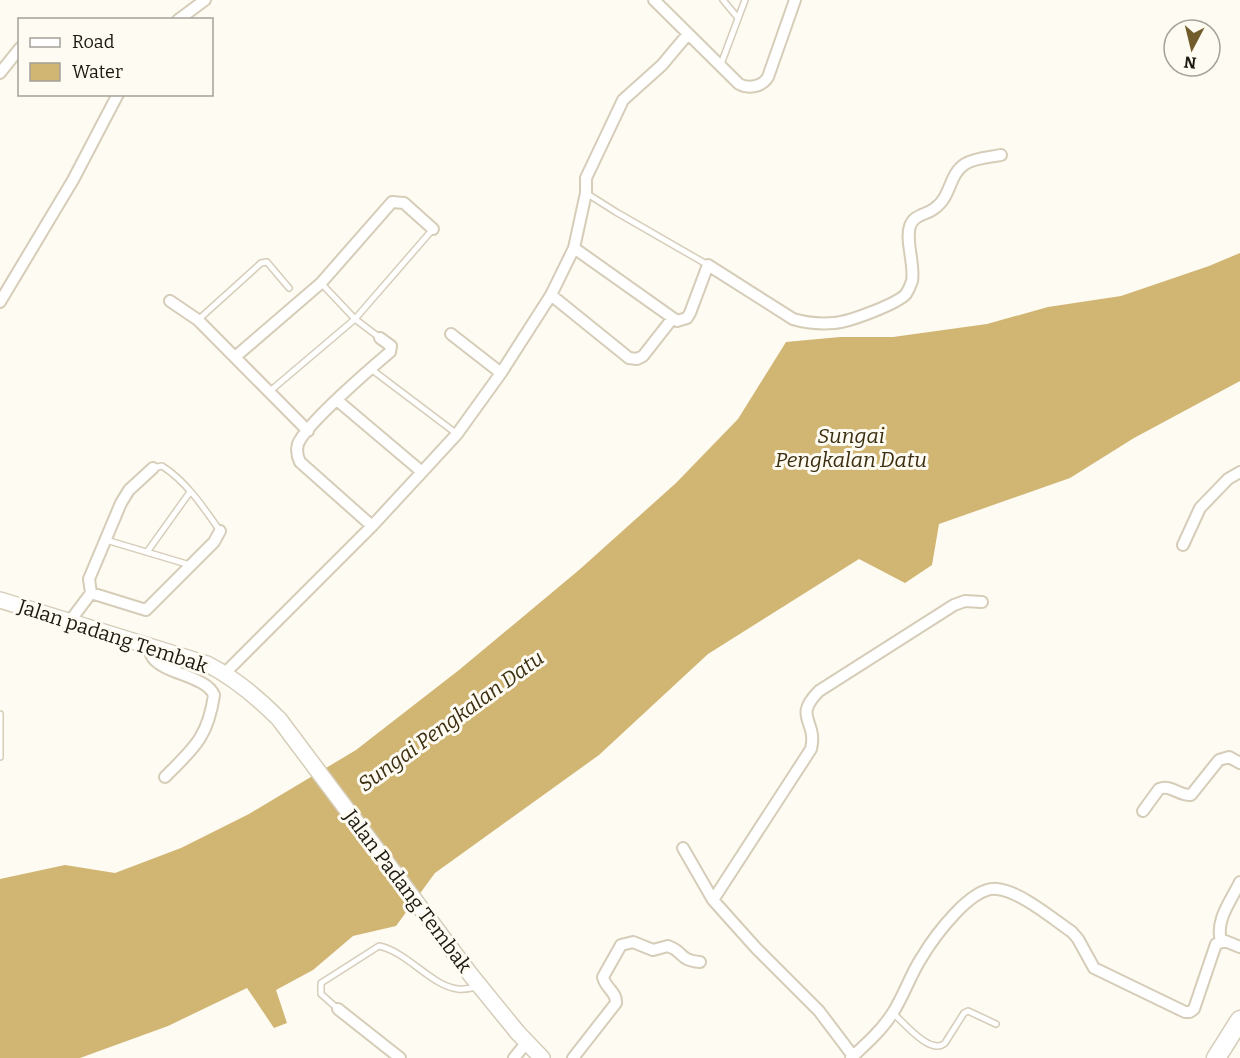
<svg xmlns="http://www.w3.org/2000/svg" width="1240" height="1058" viewBox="0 0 1240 1058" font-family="Bitter,serif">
  <rect width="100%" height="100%" fill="#fefbf2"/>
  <path fill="#d1b573" d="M1240 253V381L1134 438 1070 478 939 524 932 565 905 583 859 559 708 654 599 755 435 873 396 926 353 936 313 970 276 990 287 1023 274 1028 247 988 168 1026 80 1058H0V879L65 865 115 873 181 848 249 814 356 750 459 670 579 570 676 483 738 419 786 342 840 337H893L987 324 1048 307 1121 296 1209 266Z"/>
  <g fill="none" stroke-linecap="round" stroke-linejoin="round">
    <g stroke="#d6cdb9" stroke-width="8">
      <path id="service" d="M723 0 738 18
        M721 64 745 0
        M586 193 616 212 708 265
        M321 283 355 319 380 338
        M198 320 261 263 267 262 289 288
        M371 369 457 434
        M269 392 355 319 433 229
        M153 468 162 466C186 481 204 508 220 531
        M106 540 190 565
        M147 552 190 492
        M0 714V757
        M338 1009 321 994V983L379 946C408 952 431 986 458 989 464 990 471 988 477 987
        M893 1013C904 1023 931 1056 945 1043L964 1013 968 1011 996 1024"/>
    </g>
    <g stroke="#d6cdb9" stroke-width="14">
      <path id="minor" d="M654 0 739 84C748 89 762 87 768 77L795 0
        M178 20 205 0
        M0 73 20 48
        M574 248 677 321 687 318 690 313 708 265 793 319C806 323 821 324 834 323 849 322 897 304 906 294 908 291 911 284 912 281 915 264 905 241 910 226 914 214 927 215 935 208 951 197 949 174 965 164 974 158 991 157 1001 155
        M551 295 629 358 637 359 643 356 672 319
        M170 301 198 320 308 431
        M0 302 73 180 118 94
        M451 334 501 373
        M235 357 321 283 392 202 404 203 433 229
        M338 401 422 472
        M372 526 300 462C297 456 296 451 298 444 305 425 371 368 390 352L391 346 380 338
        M1183 545 1200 508 1228 479 1240 472
        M91 593 89 579 121 503 129 490 153 468
        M70 621 91 593 146 610 214 542 220 531
        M147 644C149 648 150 654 153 658 165 674 206 676 214 695 208 737 194 748 165 777
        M225 673 372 526 422 472 457 434 501 373 551 295 574 248 586 193V178L623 100 662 65 688 34
        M1143 811 1159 789C1171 784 1179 796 1191 795L1219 760 1229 757 1240 763
        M683 848 713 900 756 948 819 1011 853 1056
        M713 900 811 749C818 720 792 718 819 691L954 605 965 601 982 602
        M1221 941C1215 920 1231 901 1240 882
        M338 1009 400 1058
        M514 1058 527 1042
        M573 1058 616 1003C617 992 605 988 603 977L621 945 633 942 653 950 668 946C685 952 678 960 700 962
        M851 1058C866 1044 881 1031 892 1014 904 996 910 975 922 957 934 937 971 886 997 889 1020 891 1053 919 1072 932L1078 939 1094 968 1185 1012H1190L1194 1009 1216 944 1225 941 1240 947"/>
    </g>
    <g stroke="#d6cdb9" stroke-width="18">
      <path id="secondary" d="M0 600 207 664C235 678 257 697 279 719L470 974 518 1033 542 1058"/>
    </g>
    <g stroke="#d6cdb9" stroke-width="21">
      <path id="primary" d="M1216 1058 1240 1020"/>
    </g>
    <use href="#service" stroke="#fff" stroke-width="5"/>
    <use href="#minor" stroke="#fff" stroke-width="10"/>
    <use href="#secondary" stroke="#fff" stroke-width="15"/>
    <use href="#primary" stroke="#fff" stroke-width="18"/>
  </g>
  <g text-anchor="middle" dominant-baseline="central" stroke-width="6" stroke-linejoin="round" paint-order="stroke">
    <g font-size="20" fill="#1c1911" stroke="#fefbf2">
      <text transform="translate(113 636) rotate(18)">Jalan padang Tembak</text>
      <text transform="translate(408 891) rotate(53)">Jalan Padang Tembak</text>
    </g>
    <g font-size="21" font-style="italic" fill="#3c2f11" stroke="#fefbf2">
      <text x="851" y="436">Sungai<tspan x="851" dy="24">Pengkalan Datu</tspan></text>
      <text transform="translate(451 721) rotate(-36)">Sungai Pengkalan Datu</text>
    </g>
  </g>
  <rect x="18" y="18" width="195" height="78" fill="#fefbf2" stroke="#a4a198" stroke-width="1.5"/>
  <rect x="30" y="38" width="30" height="9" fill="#ffffff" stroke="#a4a198" stroke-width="1.5"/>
  <text x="72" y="48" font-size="18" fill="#1c1911">Road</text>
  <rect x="30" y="63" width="30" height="18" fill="#d1b573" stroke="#a4a198" stroke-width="1.5"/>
  <text x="72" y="78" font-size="18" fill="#1c1911">Water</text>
  <g transform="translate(1192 48) rotate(187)"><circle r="28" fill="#fefbf2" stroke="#a4a198" stroke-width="1.5"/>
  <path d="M0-4.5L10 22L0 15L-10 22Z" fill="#715c2b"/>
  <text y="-9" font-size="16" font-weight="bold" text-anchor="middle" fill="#1c1911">N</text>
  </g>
</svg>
